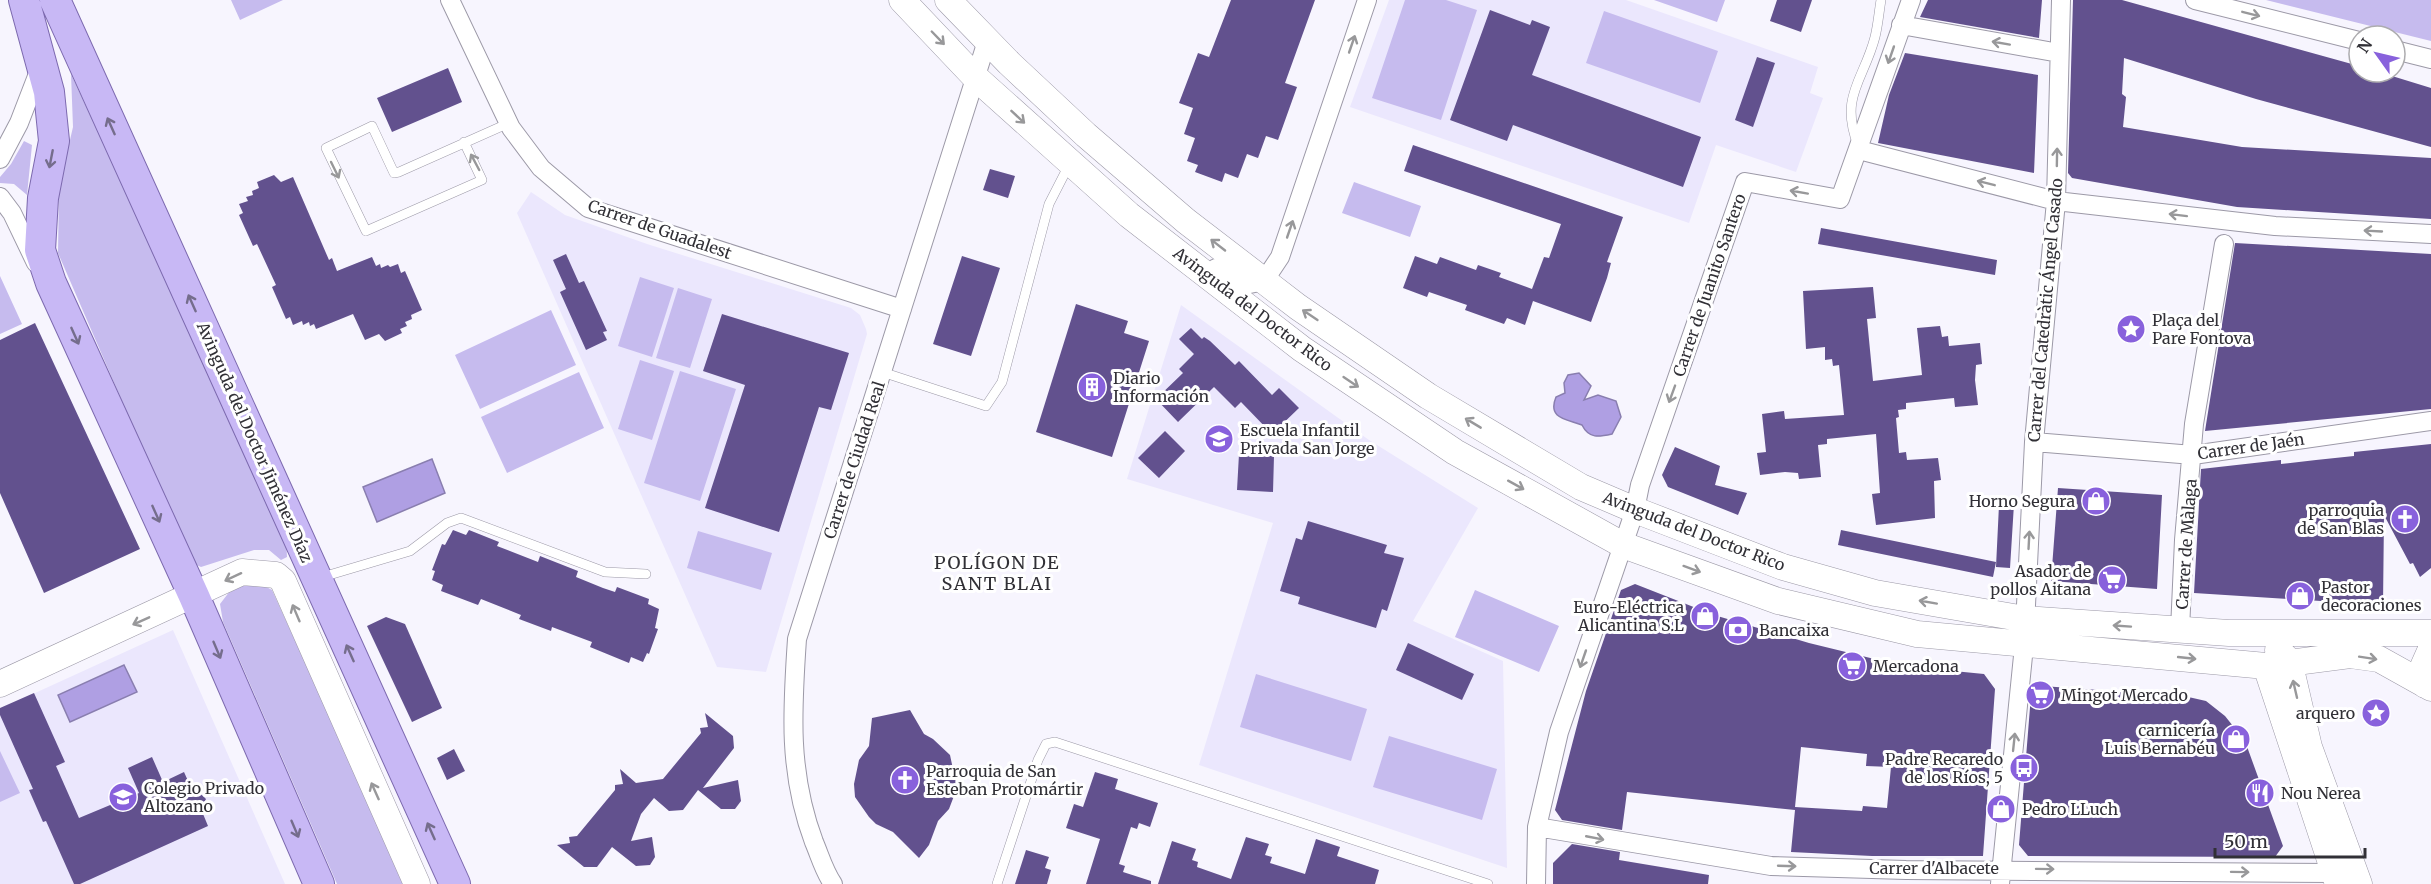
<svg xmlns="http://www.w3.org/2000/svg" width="2431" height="884" viewBox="0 0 2431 884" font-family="Merriweather,serif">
  <rect width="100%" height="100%" fill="#f7f5fe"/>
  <path fill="#ebe7fd" d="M1389 0H1626L1818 67 1810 93 1823 98 1796 172 1716 145 1689 223 1350 107Z
    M531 192 565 215 582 221 647 244 851 308 860 315 866 329 867 334 766 672 717 667 517 213Z
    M1181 305 1369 440 1478 508 1413 621 1503 661 1507 868 1199 765 1273 523 1127 479Z
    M173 630 285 884H0V709Z"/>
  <path fill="#c6bbee" d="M231 0H283L240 20Z
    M1405 0H1446L1477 10 1441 120 1372 98Z
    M1654 0H1725L1717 22Z
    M2266 0H2431V41Z
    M1604 11 1718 51 1700 103 1586 63Z
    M71 74 286 536 287 557 281 560 269 550H254L201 567 192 563 58 253 59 187 73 127Z
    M24 141 32 145 27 195 14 184 0 183V177L11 164Z
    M1354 182 1421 206 1410 237 1342 213Z
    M0 276 22 324 0 334Z
    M640 277 674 288 652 357 618 346Z
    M678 288 712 299 690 368 656 358Z
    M551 310 576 365 480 409 455 355Z
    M640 360 674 371 652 440 618 429Z
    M680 371 736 389 700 501 644 483Z
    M579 372 604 428 507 473 481 417Z
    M698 531 772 553 761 590 687 568Z
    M247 582 259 583 272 590 406 884H337L223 622 220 604 230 591Z
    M1475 590 1559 626 1539 672 1455 637Z
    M1256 674 1367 709 1351 761 1240 727Z
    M1389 736 1497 769 1482 820 1373 787Z
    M0 751 20 793 0 802Z"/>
  <path fill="#af9fe3" stroke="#897eaf" stroke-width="1.5" d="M1579 373 1591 386 1584 400 1598 395 1616 401 1621 417 1612 434C1599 437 1589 439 1582 425 1567 419 1547 419 1556 397L1565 393 1564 383 1568 375Z
    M432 459 445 493 377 522 363 487Z
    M124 665 137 692 70 722 58 695Z"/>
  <path fill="#62518e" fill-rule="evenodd" d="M1231 0H1315L1285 83 1297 87 1278 140 1266 136 1258 158 1247 154 1238 178 1225 173 1222 182 1195 172 1198 165 1187 161 1195 138 1184 134 1193 108 1179 103 1198 53 1209 57Z
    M1777 0H1812L1801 32 1770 21Z
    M1928 0H2042L2039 38 1920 17Z
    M2073 0H2122L2359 66V72H2379L2431 88V147L2256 99 2124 58 2122 94 2126 97 2123 127 2242 147 2431 158V219L2237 207 2072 178 2068 173Z
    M1490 10 1530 25 1532 20 1550 27 1532 75 1701 137 1683 187 1513 125 1507 141 1450 120Z
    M1905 53 2038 75 2034 173 1878 143 1889 95Z
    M1757 57 1775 63 1753 127 1735 120Z
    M448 68 462 102 392 132 377 98Z
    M1413 145 1623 217 1607 262 1611 263 1607 278 1591 322 1533 301 1525 325 1507 318 1504 324 1465 310 1467 305 1429 292 1427 297 1403 288 1415 256 1437 264 1440 257 1476 270 1478 265 1501 273 1499 277 1532 289 1544 257 1549 258 1561 224 1404 171Z
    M990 169 1015 176 1008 198 983 190Z
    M274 175 281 182 293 177 329 260 332 258 337 271 372 257 376 266 380 264 381 268 388 265 390 267 398 264 401 273 405 271 422 310 411 315 412 319 405 322 407 326 400 329 402 333 385 341 379 334 365 340 353 314 316 329 314 324 310 326 309 322 303 325 302 321 293 325 290 317 286 319 272 287 276 285 257 244 253 246 239 215 243 213 239 204 248 201 246 197 253 195 252 191 259 188 257 182Z
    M1821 228 1997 260 1995 275 1818 244Z
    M2235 243 2431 254V409L2205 431Z
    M566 254 579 283 584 281 607 331 603 332 607 340 586 350 560 292 566 289 553 260Z
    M962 256 1000 268 971 356 933 344Z
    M1873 287 1876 318 1867 319 1873 381 1922 375 1917 328 1940 326 1942 337 1948 336 1949 346 1980 343 1982 364 1976 365 1975 380 1978 405 1955 407 1954 398 1906 403V409L1898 410 1899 417 1896 418 1899 453 1906 452 1907 460 1938 458 1941 480 1934 481 1935 518 1876 525 1872 494 1880 493 1876 434 1827 439V444L1818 445 1821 477 1799 479 1798 473 1785 472 1760 475 1757 453 1766 452 1762 414 1784 411 1785 419 1844 415 1839 365 1833 366 1832 359 1825 360V347L1806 349 1803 291Z
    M1076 304 1128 321 1124 333 1149 341 1112 457 1036 432Z
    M722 314 849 353 831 410 819 407 779 532 705 508 745 385 703 371Z
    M35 323 140 549 44 593 0 493V340Z
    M1191 328 1202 339 1204 337 1210 341 1235 365 1239 361 1272 395 1279 388 1299 408 1272 434 1241 402 1235 408 1214 387 1178 422 1156 399 1183 373 1179 369 1194 354 1179 339Z
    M1165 431 1185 451 1159 478 1138 458Z
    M2431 444V568L2420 577 2413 563 2410 564 2384 515 2383 605 2194 593 2201 469 2281 460V464L2316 460 2354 456V452Z
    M1675 447 1720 466 1715 485 1747 493 1738 515 1668 487 1662 475Z
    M1239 454 1274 456 1273 492 1237 490Z
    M2058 488 2162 495 2157 589 2051 581Z
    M2014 504 2010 568 1996 567 1999 505Z
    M1308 521 1387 545 1384 553 1404 558 1387 611 1382 609 1376 628 1298 604 1300 597 1280 591 1296 538 1302 540Z
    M453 530 466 535 469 530 499 542 497 546 538 562 540 556 578 571 576 577 603 588 615 592 617 587 649 599 648 604 659 609 655 628 658 629 649 654 647 653 643 662 631 657 629 663 590 647 592 642 552 627 551 631 519 619 521 615 481 599 478 605 441 591 443 585 432 580 435 571 432 570 442 544 445 545Z
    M1841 530 1996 562 1993 577 1838 545Z
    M1635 584 1714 615 1809 643 1903 666 1984 674 1995 689 1983 856H1872L1791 852 1795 810 1627 792 1622 830 1562 820 1555 810 1586 691 1621 590ZM1801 747 1867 754 1866 766 1891 767 1887 808 1863 806 1862 811 1795 807Z
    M386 617 405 624 442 708 412 722 367 626Z
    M1408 643 1474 674 1462 700 1396 670Z
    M2042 686 2184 696 2206 701 2225 716 2245 741 2283 846 2275 857 2028 856 2019 845 2031 695Z
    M34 693 65 762 56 766 79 818 139 793 128 768 152 757 163 782 184 772 193 792H199L206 799 201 809 208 826 80 884H74L46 821 43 822 29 790 33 789 0 715V708Z
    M910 710 924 734 933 739 950 755 957 788 949 809 938 821 929 845 919 858 893 832 876 824 869 817 855 797 854 784 859 760 869 746 872 718Z
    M705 713 733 736 734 748 703 788 738 780 741 801 735 809H721L698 790 683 810 669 811 654 798 641 814 631 841 652 837 655 857 650 865 636 866 612 847 597 867H584L557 845 570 843 569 837 577 836 615 790V785L623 784 620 769 636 783 663 779 701 733 700 728 708 727Z
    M454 749 465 771 447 780 437 758Z
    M1095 772 1118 779 1115 789 1158 803 1150 827 1139 823 1137 829 1131 827 1119 864 1125 866 1123 872 1151 881V884H1086L1100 839 1066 828 1074 804 1083 807Z
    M1246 837 1269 844 1265 855 1272 857 1270 863 1305 874 1316 839 1340 847 1337 856 1379 870 1375 884H1158L1172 841 1196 849 1192 860 1198 862 1197 867 1231 879Z
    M1572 844 1620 852 1619 860 1709 875 1708 884H1553V863Z
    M1026 850 1049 857 1045 868 1051 870 1047 884H1015Z"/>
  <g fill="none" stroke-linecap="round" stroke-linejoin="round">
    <g stroke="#9c99a7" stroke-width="10">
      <path id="lane" d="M464 142 482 180 366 231 326 148 372 126 394 173 399 172 509 123
        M1858 145C1839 96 1864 80 1875 37 1878 25 1879 12 1881 0
        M882 372 986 406 1002 382 1049 204 1069 165
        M319 578 410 551 447 523 461 518 605 572 646 574
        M997 884 1038 760 1046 744 1055 742 1488 884"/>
    </g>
    <g stroke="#9c99a7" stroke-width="20">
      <path id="street" d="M450 0 511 128 541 168 588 208 902 309
        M2195 0 2359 41
        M1901 25 2059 53
        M2395 50 2431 59
        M1859 150 2056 201 2275 226 2431 234
        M0 159 19 123 41 66
        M0 197 12 213 36 263
        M1216 268 1245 285 1264 281 1280 257 1367 0
        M2034 442 2193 455 2431 421
        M2180 630 2184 540 2194 424 2224 244
        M1537 827 1771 866 1906 870 2334 873
        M833 884C824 871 820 856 814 842 788 773 792 711 797 639L987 41
        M1536 884 1537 827 1559 732 1635 510 1640 485 1745 182 1840 199 1911 0
        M2000 884 2024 646 2034 442 2056 201 2061 0"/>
    </g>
    <g stroke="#9c99a7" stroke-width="27">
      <path id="secondary" d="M902 0 975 77 1129 215 1302 349 1455 452 1623 545 1778 601 1917 634 2266 666 2350 655 2379 659 2431 688
        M948 0 1009 63 1086 135 1186 221 1298 307 1428 396 1581 487 1635 510 1783 567 1875 593 2025 619 2229 633H2431
        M2278 650 2289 661 2309 747 2359 884
        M2266 666 2338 884
        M0 684 242 572 276 575 283 581 417 884
        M2425 685 2423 667 2431 649"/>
    </g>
    <g stroke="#7c69ae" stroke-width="32">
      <path id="primary" d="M24 0 49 92 54 141 43 198 40 250 51 283 194 596 319 884
        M55 0 455 884"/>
    </g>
    <use href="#lane" stroke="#fff" stroke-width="9"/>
    <use href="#street" stroke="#fff" stroke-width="18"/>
    <use href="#secondary" stroke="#fff" stroke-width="26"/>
    <use href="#primary" stroke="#c8b8f5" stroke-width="30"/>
  </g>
  <defs><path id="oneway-shaft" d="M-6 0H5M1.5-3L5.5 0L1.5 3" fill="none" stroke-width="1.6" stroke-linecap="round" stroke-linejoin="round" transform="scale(1.5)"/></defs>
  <g stroke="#98989a">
    <use href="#oneway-shaft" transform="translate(2251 14) rotate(14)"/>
    <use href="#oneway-shaft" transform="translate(938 38) rotate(46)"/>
    <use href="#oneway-shaft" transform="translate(2001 43) rotate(-170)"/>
    <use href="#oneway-shaft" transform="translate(1352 44) rotate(-71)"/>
    <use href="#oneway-shaft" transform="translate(1891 55) rotate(109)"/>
    <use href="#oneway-shaft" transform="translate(1018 117) rotate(43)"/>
    <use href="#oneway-shaft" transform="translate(2057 157) rotate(-89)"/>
    <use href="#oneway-shaft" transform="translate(475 162) rotate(-118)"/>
    <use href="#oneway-shaft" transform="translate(335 170) rotate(64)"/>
    <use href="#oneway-shaft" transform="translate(1986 183) rotate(-166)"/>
    <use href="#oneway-shaft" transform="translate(1799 192) rotate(-170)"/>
    <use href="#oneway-shaft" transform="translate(2178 215) rotate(-173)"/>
    <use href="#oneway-shaft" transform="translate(1290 229) rotate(-71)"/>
    <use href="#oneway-shaft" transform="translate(2373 231) rotate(-177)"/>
    <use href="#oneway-shaft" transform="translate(1218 245) rotate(-142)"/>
    <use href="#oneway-shaft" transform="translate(1310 315) rotate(-146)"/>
    <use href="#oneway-shaft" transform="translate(1351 382) rotate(34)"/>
    <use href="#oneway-shaft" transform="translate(1672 394) rotate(110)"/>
    <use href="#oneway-shaft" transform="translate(1473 423) rotate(-149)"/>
    <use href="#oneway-shaft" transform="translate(1516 485) rotate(29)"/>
    <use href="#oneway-shaft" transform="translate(2029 540) rotate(-87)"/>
    <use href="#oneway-shaft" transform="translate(1692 569) rotate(20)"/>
    <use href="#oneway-shaft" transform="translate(233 577) rotate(155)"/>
    <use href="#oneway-shaft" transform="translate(1928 602) rotate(-170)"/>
    <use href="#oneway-shaft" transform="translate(296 613) rotate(-113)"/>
    <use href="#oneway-shaft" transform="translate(141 621) rotate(156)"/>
    <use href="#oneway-shaft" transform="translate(2122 626) rotate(-176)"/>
    <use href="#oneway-shaft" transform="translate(2187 658) rotate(6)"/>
    <use href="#oneway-shaft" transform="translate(2368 658) rotate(9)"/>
    <use href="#oneway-shaft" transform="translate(1583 659) rotate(109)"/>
    <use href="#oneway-shaft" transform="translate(2295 689) rotate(-103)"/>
    <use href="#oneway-shaft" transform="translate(2014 742) rotate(-84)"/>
    <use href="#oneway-shaft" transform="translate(375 791) rotate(-114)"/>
    <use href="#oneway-shaft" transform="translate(1595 838) rotate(11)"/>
    <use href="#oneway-shaft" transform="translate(1787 866) rotate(2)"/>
    <use href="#oneway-shaft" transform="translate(2045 869) rotate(1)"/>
    <use href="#oneway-shaft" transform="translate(2240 872) rotate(1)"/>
  </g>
  <g stroke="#756d8c">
    <use href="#oneway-shaft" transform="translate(111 126) rotate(-114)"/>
    <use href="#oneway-shaft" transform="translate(51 159) rotate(101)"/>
    <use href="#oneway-shaft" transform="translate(192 303) rotate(-114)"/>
    <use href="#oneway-shaft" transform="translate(75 336) rotate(66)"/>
    <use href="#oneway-shaft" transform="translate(156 514) rotate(66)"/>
    <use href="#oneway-shaft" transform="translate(217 650) rotate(67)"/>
    <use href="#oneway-shaft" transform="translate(350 653) rotate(-114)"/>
    <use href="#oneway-shaft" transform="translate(295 829) rotate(67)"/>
    <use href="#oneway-shaft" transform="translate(431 831) rotate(-114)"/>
  </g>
  <defs>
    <g id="sight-disc" transform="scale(1.5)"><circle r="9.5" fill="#8861dc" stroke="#fff"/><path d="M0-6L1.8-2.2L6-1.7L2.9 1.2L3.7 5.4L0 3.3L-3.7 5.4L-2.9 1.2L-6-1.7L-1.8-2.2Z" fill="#fff"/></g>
    <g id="building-disc" transform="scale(1.5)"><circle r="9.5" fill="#8861dc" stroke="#fff"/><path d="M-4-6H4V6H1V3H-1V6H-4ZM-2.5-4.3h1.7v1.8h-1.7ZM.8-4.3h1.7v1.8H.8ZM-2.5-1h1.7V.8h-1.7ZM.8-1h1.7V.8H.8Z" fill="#fff"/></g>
    <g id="school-disc" transform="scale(1.5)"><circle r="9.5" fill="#8861dc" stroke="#fff"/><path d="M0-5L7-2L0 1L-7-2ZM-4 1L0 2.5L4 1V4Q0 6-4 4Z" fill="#fff"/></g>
    <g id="shop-disc" transform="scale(1.5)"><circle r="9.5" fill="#8861dc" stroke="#fff"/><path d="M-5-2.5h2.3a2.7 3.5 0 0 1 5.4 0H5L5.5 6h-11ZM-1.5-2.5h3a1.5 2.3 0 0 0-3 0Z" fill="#fff"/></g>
    <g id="church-disc" transform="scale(1.5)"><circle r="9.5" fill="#8861dc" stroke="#fff"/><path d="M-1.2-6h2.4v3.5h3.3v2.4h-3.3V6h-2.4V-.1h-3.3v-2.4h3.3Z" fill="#fff"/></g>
    <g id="supermarket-disc" transform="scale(1.5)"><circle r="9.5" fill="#8861dc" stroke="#fff"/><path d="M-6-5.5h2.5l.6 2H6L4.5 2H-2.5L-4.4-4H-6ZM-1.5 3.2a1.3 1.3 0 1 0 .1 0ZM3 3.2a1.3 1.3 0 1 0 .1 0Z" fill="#fff"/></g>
    <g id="bank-disc" transform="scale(1.5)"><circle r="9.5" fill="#8861dc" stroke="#fff"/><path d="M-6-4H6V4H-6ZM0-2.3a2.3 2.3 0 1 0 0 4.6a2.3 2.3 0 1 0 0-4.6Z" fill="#fff"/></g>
    <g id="bus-disc" transform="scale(1.5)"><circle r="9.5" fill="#8861dc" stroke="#fff"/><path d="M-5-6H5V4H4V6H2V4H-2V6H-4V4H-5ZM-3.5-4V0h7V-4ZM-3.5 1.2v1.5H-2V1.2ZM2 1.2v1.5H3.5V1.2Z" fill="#fff"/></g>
    <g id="restaurant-disc" transform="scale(1.5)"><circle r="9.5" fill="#8861dc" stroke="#fff"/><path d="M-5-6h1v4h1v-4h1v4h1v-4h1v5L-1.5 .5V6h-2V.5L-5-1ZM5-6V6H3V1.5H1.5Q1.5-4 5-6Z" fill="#fff"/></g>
  </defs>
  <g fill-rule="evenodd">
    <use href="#sight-disc" x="2131" y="329"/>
    <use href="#building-disc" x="1092" y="387"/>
    <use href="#school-disc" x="1219" y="439"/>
    <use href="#shop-disc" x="2096" y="501"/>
    <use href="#church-disc" x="2405" y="519"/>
    <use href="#supermarket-disc" x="2112" y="580"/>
    <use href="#shop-disc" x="2300" y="596"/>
    <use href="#shop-disc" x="1705" y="616"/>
    <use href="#bank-disc" x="1738" y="630"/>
    <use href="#supermarket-disc" x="1852" y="666"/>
    <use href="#supermarket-disc" x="2040" y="695"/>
    <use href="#sight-disc" x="2376" y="713"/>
    <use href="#shop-disc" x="2236" y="739"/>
    <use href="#bus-disc" x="2024" y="768"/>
    <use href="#church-disc" x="905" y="780"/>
    <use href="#restaurant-disc" x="2260" y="793"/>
    <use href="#school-disc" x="123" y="797"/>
    <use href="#shop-disc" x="2001" y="809"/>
  </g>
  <g text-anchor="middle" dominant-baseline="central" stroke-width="6" stroke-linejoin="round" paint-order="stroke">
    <g font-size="16" fill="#313036" stroke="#fff">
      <text transform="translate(660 229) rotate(19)">Carrer de Guadalest</text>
      <text transform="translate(1709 285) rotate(-71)">Carrer de Juanito Santero</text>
      <text transform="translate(1253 309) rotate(37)">Avinguda del Doctor Rico</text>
      <text transform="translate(2045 310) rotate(-85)">Carrer del Catedràtic Ángel Casado</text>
      <text transform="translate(255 442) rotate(66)">Avinguda del Doctor Jiménez Díaz</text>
      <text transform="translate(2251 446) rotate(-8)">Carrer de Jaén</text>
      <text transform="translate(854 460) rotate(-72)">Carrer de Ciudad Real</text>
      <text transform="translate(1694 531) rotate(21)">Avinguda del Doctor Rico</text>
      <text transform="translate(2186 544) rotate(-86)">Carrer de Màlaga</text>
      <text x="1934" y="868">Carrer d'Albacete</text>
    </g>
    <g font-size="16" fill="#313036" stroke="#fff" text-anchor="start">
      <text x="2152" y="320">Plaça del<tspan x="2152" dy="18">Pare Fontova</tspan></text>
      <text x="1113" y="378">Diario<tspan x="1113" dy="18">Información</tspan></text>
      <text x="1240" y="430">Escuela Infantil<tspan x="1240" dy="18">Privada San Jorge</tspan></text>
      <text x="2075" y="501" text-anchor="end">Horno Segura</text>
      <text x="2384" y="510" text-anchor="end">parroquia<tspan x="2384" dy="18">de San Blas</tspan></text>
      <text x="2091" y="571" text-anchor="end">Asador de<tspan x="2091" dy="18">pollos Aitana</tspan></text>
      <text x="2321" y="587">Pastor<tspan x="2321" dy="18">decoraciones</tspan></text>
      <text x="1684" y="607" text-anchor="end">Euro-Eléctrica<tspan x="1684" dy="18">Alicantina S.L</tspan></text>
      <text x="1759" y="630">Bancaixa</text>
      <text x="1873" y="666">Mercadona</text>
      <text x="2061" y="695">Mingot Mercado</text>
      <text x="2355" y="713" text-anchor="end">arquero</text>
      <text x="2215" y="730" text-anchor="end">carnicería<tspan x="2215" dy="18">Luis Bernabéu</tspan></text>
      <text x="2003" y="759" text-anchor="end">Padre Recaredo<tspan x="2003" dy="18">de los Ríos, 5</tspan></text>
      <text x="926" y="771">Parroquia de San<tspan x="926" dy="18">Esteban Protomártir</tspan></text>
      <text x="144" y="788">Colegio Privado<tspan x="144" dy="18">Altozano</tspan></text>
      <text x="2281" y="793">Nou Nerea</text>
      <text x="2022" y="809">Pedro LLuch</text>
    </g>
    <g font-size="18" letter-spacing="1.5" fill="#313036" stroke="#fff">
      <text x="997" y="562">POLÍGON DE<tspan x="997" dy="21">SANT BLAI</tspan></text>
    </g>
  </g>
  <g transform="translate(2377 54) rotate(304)"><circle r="28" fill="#ffffff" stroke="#adacaf" stroke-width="1.5"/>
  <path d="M0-4.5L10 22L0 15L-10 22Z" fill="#8861dc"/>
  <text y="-9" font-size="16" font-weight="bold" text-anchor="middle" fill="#313036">N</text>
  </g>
  <path d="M2215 848v9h150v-9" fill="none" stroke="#313036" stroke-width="3"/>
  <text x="2224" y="848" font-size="18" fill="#313036" stroke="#ffffff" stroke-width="4.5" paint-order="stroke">50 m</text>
</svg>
